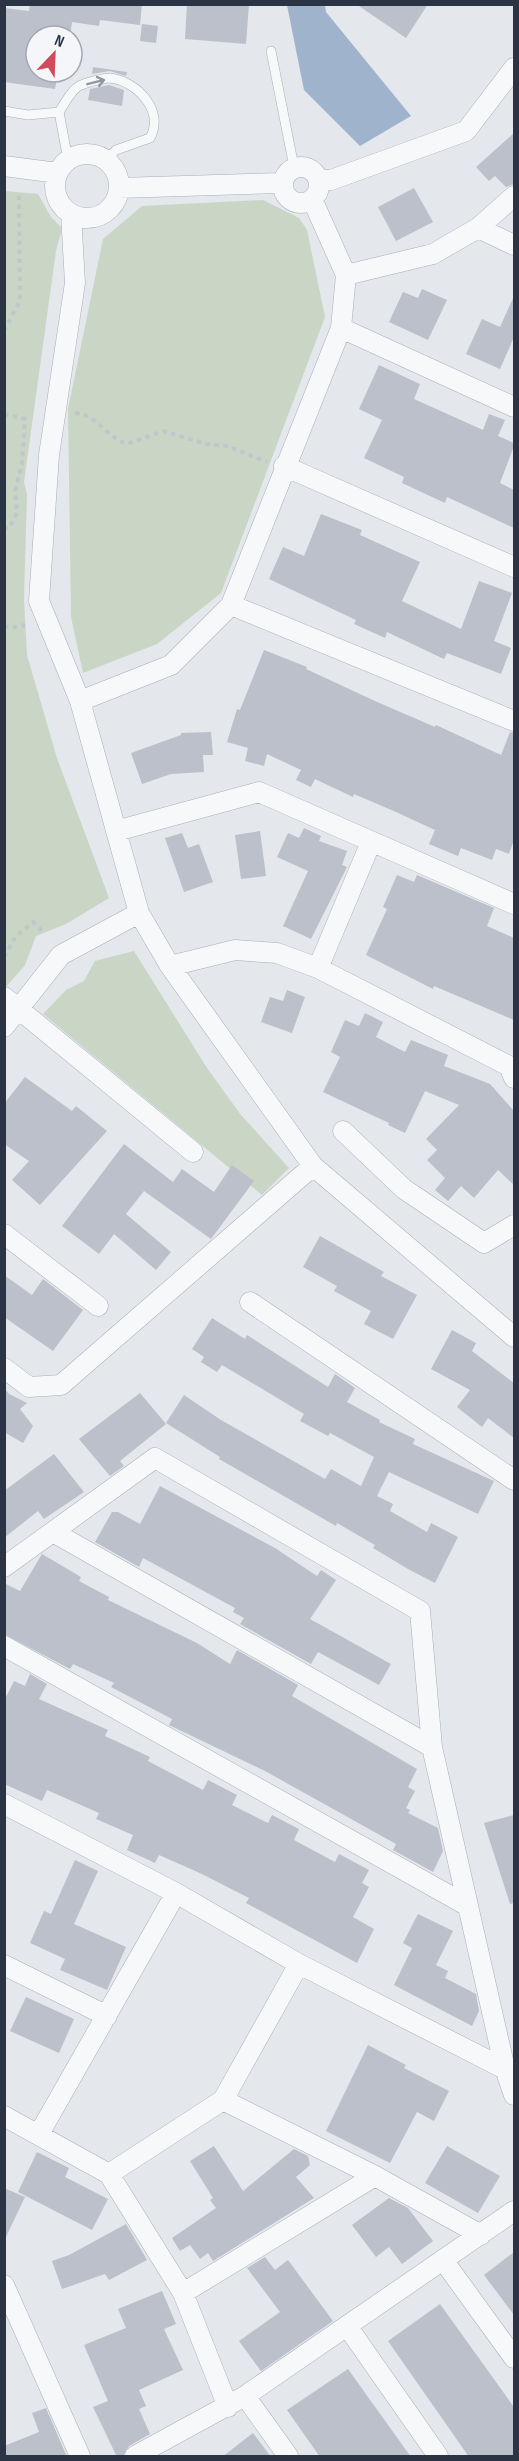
<svg xmlns="http://www.w3.org/2000/svg" width="519" height="2461" viewBox="0 0 519 2461" font-family="'Sofia Sans Condensed',sans-serif">
  <rect width="100%" height="100%" fill="#e4e7ec"/>
  <path fill="#c9d6c5" d="M5 191 38 194 51 217 62 228 56 251 24 482 27 494 24 600 27 655 57 758 109 898 66 924 36 936 25 965 6 987Z
    M263 200 299 218 307 230 325 317 221 593 157 644 83 673 71 617 68 409 103 239 142 206Z
    M134 951 207 1068 241 1115 289 1168 262 1195 43 1014 66 990 84 981 95 961Z"/>
  <path fill="#9fb4cc" d="M287 5H325L326 12 411 116 360 146 304 90Z"/>
  <path fill="#bbc0ca" d="M30 4H142L140 25 100 20 99 26 72 22 70 36H36V72H58L55 89 4 82V8L29 11Z
    M187 4H249L246 44 185 39Z
    M356 4H428L406 38Z
    M142 24 158 26 156 43 140 41Z
    M93 67 127 72 126 76 110 71 92 74Z
    M109 85 124 90 122 106 88 100 90 89Z
    M514 133V184L506 187 495 176 489 181 476 167Z
    M414 188 433 222 396 241 378 207Z
    M422 289 447 300 428 340 389 322 403 292 418 298Z
    M514 296V337L500 369 466 354 482 319 500 327Z
    M379 365 420 384 414 399 483 430 489 414 505 420 498 436 514 443V446L500 483 514 490V528L447 497 445 503 402 483 404 477 364 458 382 420 359 409Z
    M321 514 362 530 360 535 420 562 402 601 461 629 479 581 512 593 494 641 511 648 501 674 447 653 444 659 387 632 385 638 354 624 356 620 269 579 283 547 304 556Z
    M264 650 307 667 306 669 375 701 435 727 436 725 501 755 510 732 514 733V840L509 854 496 849 492 860 461 848 458 856 429 844 435 830 396 812 354 794 353 797 315 779 311 787 296 780 301 770 267 754 264 766 245 761 248 748 227 742 237 709 240 710Z
    M211 732 213 755H203L204 772 171 774 142 784 131 753 181 735V733Z
    M304 828 321 836 319 841 347 851 342 865 347 867 311 939 283 926 308 871 277 857 288 833 299 838Z
    M260 831 266 876 241 879 235 835Z
    M182 833 188 848 199 844 213 882 184 892 165 838Z
    M397 875 414 882 417 875 494 908 487 926 514 938V1020L434 986 433 989 366 955 387 909 383 907Z
    M287 990 305 997 292 1033 261 1022 270 997 283 1001Z
    M365 1013 383 1022 376 1037 405 1052 411 1040 448 1055 444 1066 490 1084 514 1111V1185L498 1170 474 1198 461 1186 448 1201 435 1190 445 1178 427 1160 437 1150 426 1139 459 1105 425 1091 405 1133 388 1125 389 1123 323 1092 340 1057 331 1052 345 1020 359 1026Z
    M25 1077 72 1111 76 1106 107 1131 40 1205 12 1180 29 1161 4 1144V1104Z
    M124 1144 173 1182 182 1169 214 1192 232 1165 254 1181 211 1239 144 1191 126 1214 171 1252 156 1270 114 1234 99 1254 62 1226Z
    M320 1236 384 1272 381 1276 417 1295 393 1339 364 1324 371 1311 334 1291 337 1286 303 1267Z
    M4 1275 32 1295 43 1279 83 1310 53 1351 4 1317Z
    M212 1318 245 1339 247 1335 328 1387 335 1374 355 1388 347 1402 380 1420 379 1422 415 1439 413 1444 494 1481 478 1514 389 1472 377 1496 393 1504 390 1511 427 1532 431 1523 458 1537 435 1583 408 1569 373 1548 375 1545 337 1523 336 1526 219 1459 220 1457 166 1423 184 1395 221 1420 325 1479 331 1469 361 1486 374 1457 330 1433 328 1436 300 1421 304 1414 222 1365 217 1372 201 1362 204 1357 192 1349Z
    M452 1330 476 1343 472 1351 514 1383V1438L488 1418 482 1427 457 1407 470 1390 431 1369Z
    M4 1388 9 1394 27 1403 20 1409 33 1426 23 1443 4 1432Z
    M140 1393 166 1424 120 1461 124 1466 110 1476 79 1439Z
    M54 1454 84 1492 44 1519 38 1511 4 1538V1491Z
    M160 1486 275 1548 317 1576 321 1570 336 1580 310 1619 391 1664 379 1685 318 1652 311 1664 240 1624 244 1618 233 1612 235 1608 143 1558 139 1567 95 1542 112 1512H118L140 1524Z
    M42 1554 81 1577 79 1581 109 1597 108 1600 197 1643 230 1664 237 1650 298 1685 292 1696 417 1769 408 1787 415 1791 406 1808 410 1810 408 1813 438 1828 443 1851 433 1872 393 1850 396 1844 265 1771 169 1725 172 1719 111 1687 114 1683 73 1664 70 1669 4 1634V1583L20 1591Z
    M30 1674 47 1684 39 1699 108 1730 105 1736 150 1757 148 1761 203 1790 208 1780 237 1795 232 1805 268 1823 272 1815 299 1829 294 1840 335 1862 339 1854 369 1870 362 1883 369 1887 353 1917 374 1929 357 1963 246 1903 249 1898 202 1874 159 1855 155 1863 127 1850 133 1835 96 1819 99 1813 47 1790 42 1801 4 1784V1701L14 1681 25 1686Z
    M514 1815V1903L510 1904 484 1823Z
    M75 1860 98 1871 74 1924 126 1947 107 1990 60 1970 65 1959 30 1943 44 1911 51 1914Z
    M418 1914 453 1931 436 1965 448 1971 445 1978 476 1994 479 2011 472 2026 394 1985 412 1948 403 1943Z
    M26 1997 74 2019 59 2053 10 2031Z
    M368 2045 406 2065 404 2068 449 2091 434 2121 417 2112 390 2163 326 2131Z
    M214 2146 243 2191 294 2149 308 2156 310 2165 296 2177 314 2198 213 2261 208 2253 200 2259 190 2245 180 2251 172 2238 216 2208 210 2200 213 2198 190 2161Z
    M447 2146 500 2176 478 2213 425 2183Z
    M37 2152 69 2168 65 2177 108 2199 92 2230 18 2192Z
    M4 2188 25 2197 4 2241Z
    M389 2198 408 2208 433 2241 402 2264 389 2247 376 2257 352 2225Z
    M126 2224 147 2260 109 2280 105 2274 62 2289 52 2261 69 2255Z
    M514 2252V2315L484 2275Z
    M265 2257 275 2270 288 2260 333 2321 261 2371 239 2341 280 2312 247 2268Z
    M162 2291 176 2324 164 2329 183 2370 139 2390 146 2406 139 2409 150 2434 129 2446 123 2456 117 2457 93 2407 108 2401 84 2345 126 2328 118 2309Z
    M440 2304 514 2407V2457H469L388 2341Z
    M348 2369 411 2457H320L287 2410Z
    M46 2408 67 2457H4V2446L39 2432 32 2413Z
    M253 2433 271 2457H222Z"/>
  <g fill="none" stroke-linecap="round" stroke-linejoin="round">
    <g stroke="#a9aeb7" stroke-width="10">
      <path id="service" d="M271 51 294 167
        M4 111 28 115 59 112
        M68 160 59 112C64 105 71 90 79 86 85 83 103 78 110 78 137 81 165 111 150 138L116 150 105 160"/>
    </g>
    <g stroke="#a9aeb7" stroke-width="21">
      <path id="minor" d="M55 186a32 32 0 1 1 64 0a32 32 0 1 1-64 0Z
        M4 166 58 173
        M283 185a18 18 0 1 1 36 0a18 18 0 1 1-36 0Z
        M319 180H331L466 131 514 68
        M119 188 282 183
        M71 214 75 283 49 455 39 601 80 701 139 913 170 966 313 1166 514 1337
        M478 228 514 245
        M346 275 433 254 478 228 514 196
        M341 328 514 407
        M284 466 514 567
        M231 605 514 721
        M80 701 171 665 231 605 341 328 346 275 312 199
        M116 831 259 792 514 904
        M170 966 235 950 277 953 318 968 509 1066 514 1078
        M318 968 371 842
        M4 997 193 1152
        M4 1027 61 955 139 913
        M343 1131 404 1189 484 1243 514 1225
        M4 1234 98 1306
        M250 1302 514 1480
        M4 1368 29 1387 61 1385 313 1166
        M53 1532 432 1747
        M4 1567 155 1458 420 1611 432 1747 505 2069 514 2095
        M4 1646 468 1906
        M4 1804 176 1893 299 1964 505 2069
        M299 1964 223 2100 375 2176 481 2235
        M4 1965 107 2016
        M4 2116 109 2174 183 2293 228 2407
        M39 2134 176 1893
        M109 2174 223 2100
        M443 2260 514 2358
        M4 2285 80 2456
        M183 2293 375 2176
        M347 2326 438 2456
        M245 2396 288 2456
        M135 2456 245 2396 514 2211"/>
    </g>
    <path stroke="#c2c5cb" stroke-width="4" stroke-dasharray="4.5 4.5" stroke-linecap="butt" d="M4 331 20 301 19 192
      M75 413C98 415 106 437 127 444L163 431 206 444 227 446 267 462
      M4 414 25 419 22 463 15 491 17 513 9 528H4
      M4 626 11 628 25 625
      M4 957 16 936 33 922 44 933"/>
    <use href="#service" stroke="#f7f8fa" stroke-width="9"/>
    <use href="#minor" stroke="#f7f8fa" stroke-width="20"/>
  </g>
  <defs><path id="oneway-shaft" d="M-6 0H5M1.5-3L5.5 0L1.5 3" fill="none" stroke-width="1.6" stroke-linecap="round" stroke-linejoin="round" transform="scale(1.5)"/></defs>
  <use stroke="#9196a0" href="#oneway-shaft" transform="translate(96 82) rotate(-14)"/>
  <rect width="519" height="2461" fill="none" stroke="#2b3445" stroke-width="12"/>
  <g transform="translate(54 54) rotate(23)"><circle r="28" fill="#f4f6f9" stroke="#a4a8b1" stroke-width="1.5"/>
  <path d="M0-4.5L10 22L0 15L-10 22Z" fill="#d1495b"/>
  <text y="-9" font-size="16" font-weight="bold" text-anchor="middle" fill="#2b3445">N</text>
  </g>
</svg>
